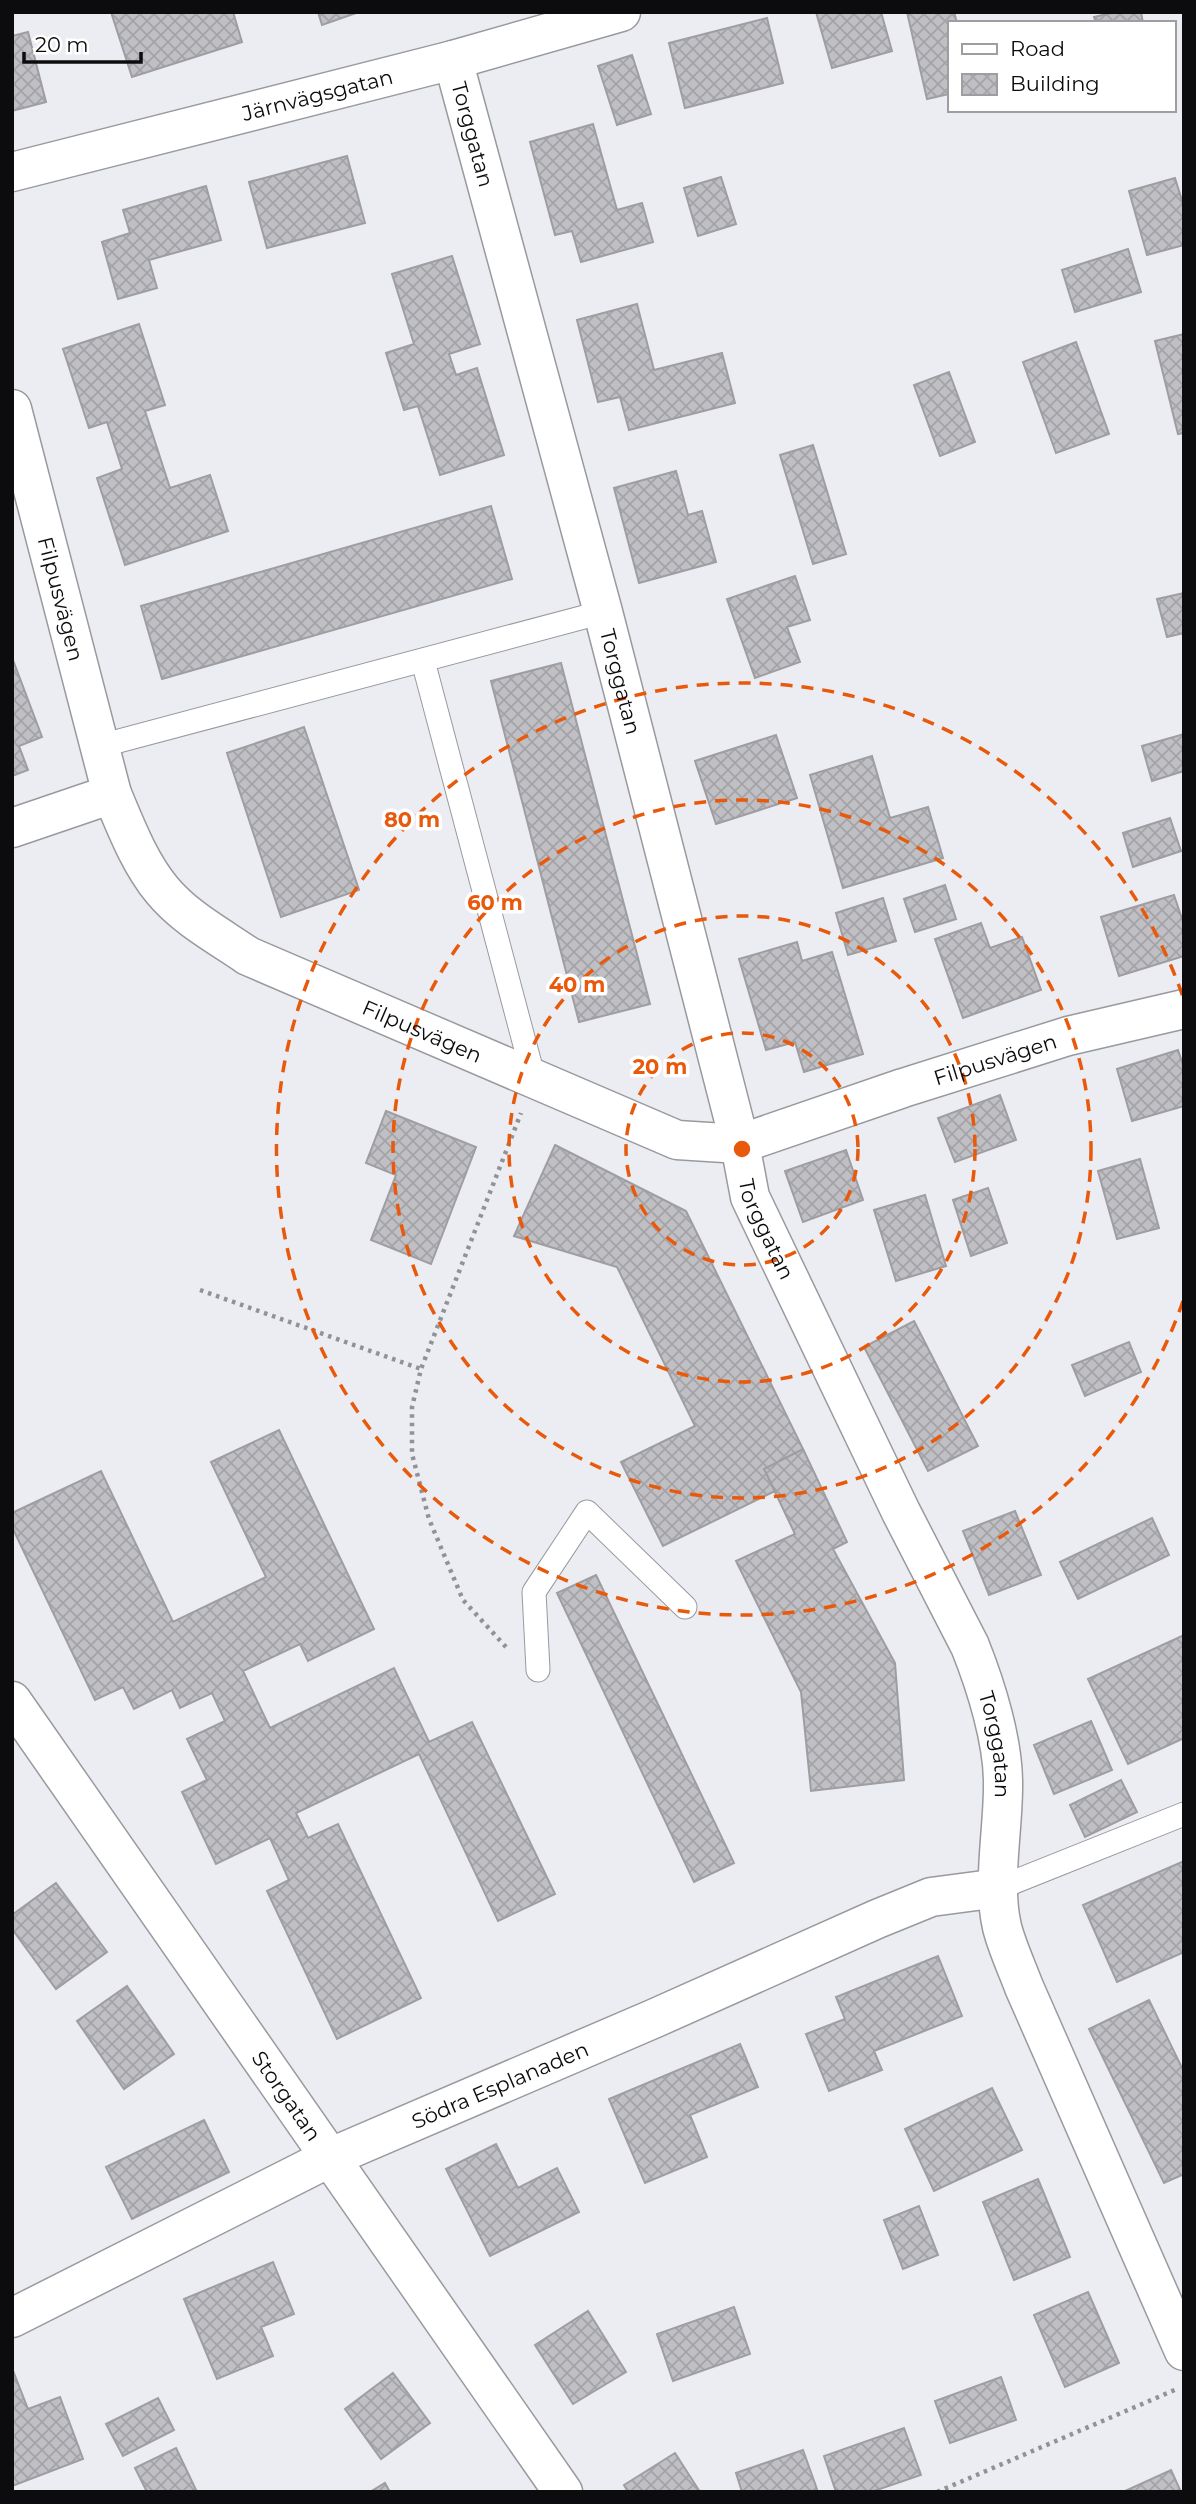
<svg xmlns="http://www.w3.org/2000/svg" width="1196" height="2504" viewBox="0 0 1196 2504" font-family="Montserrat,sans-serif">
  <defs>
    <pattern id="building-cross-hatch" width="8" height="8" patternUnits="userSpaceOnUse" patternTransform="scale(1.75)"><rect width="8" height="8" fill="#c0bfc4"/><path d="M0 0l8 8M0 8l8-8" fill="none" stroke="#a4a3a7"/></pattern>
  </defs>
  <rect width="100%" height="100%" fill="#ebedf2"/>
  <path fill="url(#building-cross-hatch)" stroke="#9e9da2" stroke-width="2" d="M111 12H233L242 42 132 77Z
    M318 12H359L322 25Z
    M816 12H881L892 51 832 68Z
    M907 12H954L957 23H949V94L927 99Z
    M1116 12H1141L1143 23H1096L1094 17Z
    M767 18 783 83 685 108 669 43Z
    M28 32 46 102 12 111V36Z
    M632 55 651 114 617 125 598 66Z
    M593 124 617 210 642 203 653 242 581 262 572 231 555 235 530 142Z
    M347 156 365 223 267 248 249 182Z
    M721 177 736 224 698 236 684 188Z
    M1175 178 1184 207V245L1147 255 1129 191Z
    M206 186 221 240 149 260 157 288 118 299 102 242 130 233 123 210Z
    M1128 249 1141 292 1075 312 1062 270Z
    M452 256 480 344 449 354 456 375 477 368 504 455 440 475 418 406 404 410 386 353 414 344 392 274Z
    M637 304 654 370 722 353 735 403 629 430 620 397 598 402 577 320Z
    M139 324 165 405 145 411 170 488 210 475 228 531 125 565 97 478 122 469 107 422 89 428 63 349Z
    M1184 334V433L1178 434 1155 341Z
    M1076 342 1109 434 1056 453 1023 362Z
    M949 372 975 442 940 456 914 385Z
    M813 445 846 554 813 564 780 455Z
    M676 471 688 515 702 511 716 562 639 583 614 488Z
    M491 506 512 579 162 679 141 606Z
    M795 576 810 620 787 627 800 662 755 678 727 599Z
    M1184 593V633L1167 637 1157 599Z
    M13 660 42 737 19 746 28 770 12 776Z
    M561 663 650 1004 579 1022 491 681Z
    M304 727 359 890 281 917 227 753Z
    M1184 734V771L1152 781 1142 746Z
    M776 735 797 798 716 824 695 761Z
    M872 756 890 818 928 807 943 858 843 888 810 775Z
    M1170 818 1181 851 1133 867 1123 833Z
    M945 885 956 919 915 932 904 899Z
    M1174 895 1184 925V956L1119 976 1101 917Z
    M883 898 896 941 848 955 836 913Z
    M981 923 990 948 1022 937 1041 990 963 1018 935 939Z
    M797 942 802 961 832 952 863 1054 804 1072 795 1042 766 1050 739 959Z
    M1178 1050 1184 1068V1106L1132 1121 1117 1069Z
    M1000 1095 1016 1140 955 1162 938 1118Z
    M386 1111 476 1147 431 1264 371 1240 396 1175 366 1163Z
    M555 1145 686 1211 803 1449 764 1469 775 1491 663 1546 621 1462 695 1426 617 1267 514 1236Z
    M846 1150 863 1200 803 1222 785 1171Z
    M1140 1159 1159 1228 1117 1239 1098 1171Z
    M988 1188 1007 1243 971 1256 953 1200Z
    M925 1195 946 1266 896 1281 874 1210Z
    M914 1321 978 1446 928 1471 864 1347Z
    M1129 1342 1141 1372 1085 1396 1072 1365Z
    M279 1430 374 1629 308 1661 300 1644 243 1671 270 1728 394 1668 429 1742 472 1722 555 1894 498 1921 419 1754 296 1813 308 1838 338 1824 421 1998 337 2039 267 1891 289 1880 270 1838 216 1864 182 1792 207 1780 187 1739 225 1721 212 1693 180 1708 172 1690 134 1709 123 1687 95 1700 12 1527V1513L101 1471 173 1622 266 1577 211 1462Z
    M803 1449 847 1542 833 1549 895 1663 904 1780 811 1791 801 1692 736 1561 795 1534 764 1469Z
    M1015 1511 1041 1575 989 1595 963 1531Z
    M1152 1518 1169 1555 1078 1599 1060 1562Z
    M596 1575 734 1863 694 1882 557 1593Z
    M1184 1635V1738L1128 1764 1088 1679Z
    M1091 1721 1112 1770 1054 1794 1034 1745Z
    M1121 1780 1137 1812 1085 1837 1070 1805Z
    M1184 1861V1952L1117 1982 1083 1905Z
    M56 1883 107 1952 56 1989 12 1929V1915Z
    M938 1956 962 2016 874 2051 882 2070 829 2091 806 2034 845 2019 836 1997Z
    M127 1986 174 2054 124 2089 77 2021Z
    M1149 2000 1184 2072V2174L1164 2183 1089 2029Z
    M740 2044 758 2087 690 2115 707 2157 645 2183 609 2099Z
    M992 2088 1022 2150 934 2191 905 2129Z
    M204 2120 229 2172 132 2219 106 2167Z
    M496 2144 518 2188 557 2168 579 2212 490 2256 446 2169Z
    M1038 2179 1070 2257 1014 2280 983 2202Z
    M919 2206 938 2255 903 2269 884 2220Z
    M273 2262 294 2314 261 2327 273 2356 217 2379 184 2299Z
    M1088 2292 1119 2363 1065 2387 1034 2315Z
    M734 2307 750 2354 673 2381 657 2334Z
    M588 2311 626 2372 573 2404 535 2345Z
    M12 2368 28 2409 60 2397 83 2459 12 2486Z
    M393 2373 430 2423 381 2459 345 2409Z
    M1001 2377 1016 2420 950 2443 935 2401Z
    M158 2398 174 2430 123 2456 106 2424Z
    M904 2428 921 2475 871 2492H836L824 2456Z
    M176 2448 197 2492H147L135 2468Z
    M803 2450 818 2492H742L736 2473Z
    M675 2453 700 2492H628L624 2485Z
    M1171 2470 1181 2492H1123Z
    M385 2483 390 2492H370Z"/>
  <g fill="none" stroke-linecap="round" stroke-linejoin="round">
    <g stroke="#989a9e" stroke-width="25">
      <path id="lane" d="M423 661 534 1079
        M100 746 603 612
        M538 1670 534 1592 587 1512 685 1607
        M999 1888 1184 1814"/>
    </g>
    <g stroke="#989a9e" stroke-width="41">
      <g id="street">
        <path id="s1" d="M453 60 603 612 740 1144 750 1197 901 1512 970 1646C986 1686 1004 1743 1003 1787 1003 1831 992 1884 1002 1927 1007 1947 1017 1968 1024 1987L1184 2351"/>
        <path id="s2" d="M12 172 453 60 621 12"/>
        <path id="s3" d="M12 409 112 794C126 827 139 862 162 890 185 918 219 936 248 956L677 1140 740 1144 903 1088 1068 1036 1184 1009"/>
        <path d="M12 828 112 794"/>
        <path id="s4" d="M12 1701 563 2492"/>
        <path id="s5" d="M12 2318 329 2158 653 2019 877 1919 931 1897 999 1888"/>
      </g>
    </g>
    <path stroke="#919296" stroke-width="4.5" stroke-dasharray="3.5 5" stroke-linecap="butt" d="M200 1290 421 1369
      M506 1647 463 1600 429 1519 412 1454V1407L421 1369 521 1113
      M937 2492 1177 2389"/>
    <use href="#lane" stroke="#fff" stroke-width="23"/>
    <use href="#street" stroke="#fff" stroke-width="38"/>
  </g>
  <g fill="none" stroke="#e8590c" stroke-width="3.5" stroke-dasharray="12 9">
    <circle cx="742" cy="1149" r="116"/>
    <circle cx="742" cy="1149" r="233"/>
    <circle cx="742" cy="1149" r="349"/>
    <path d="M1183 1301A466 466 0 1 1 1183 997"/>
  </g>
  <g text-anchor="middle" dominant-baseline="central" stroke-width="7" stroke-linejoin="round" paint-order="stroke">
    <g font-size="21" fill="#0c0c0e" stroke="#fff">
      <text stroke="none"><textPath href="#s2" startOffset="315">Järnvägsgatan</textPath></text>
      <text stroke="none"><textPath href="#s1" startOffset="77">Torggatan</textPath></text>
      <text stroke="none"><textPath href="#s3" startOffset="196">Filpusvägen</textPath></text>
      <text stroke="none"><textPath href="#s1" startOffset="644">Torggatan</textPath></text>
      <text stroke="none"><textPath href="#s3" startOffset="805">Filpusvägen</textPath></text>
      <text stroke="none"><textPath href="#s3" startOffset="1414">Filpusvägen</textPath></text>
      <text stroke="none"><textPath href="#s1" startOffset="1211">Torggatan</textPath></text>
      <text stroke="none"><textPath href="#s1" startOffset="1778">Torggatan</textPath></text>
      <text stroke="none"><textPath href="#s5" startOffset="541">Södra Esplanaden</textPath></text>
      <text stroke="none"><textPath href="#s4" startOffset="481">Storgatan</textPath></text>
    </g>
  </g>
  <circle cx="742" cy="1149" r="10" fill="#e8590c" stroke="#fff" stroke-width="3.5"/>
  <g font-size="21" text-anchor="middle" font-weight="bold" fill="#e8590c" stroke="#fff" stroke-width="7" stroke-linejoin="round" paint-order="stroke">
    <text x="412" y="827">80 m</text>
    <text x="495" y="910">60 m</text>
    <text x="577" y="992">40 m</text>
    <text x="660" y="1074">20 m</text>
  </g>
  <rect width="1196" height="2504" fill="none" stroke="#0c0c0e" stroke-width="28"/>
  <rect x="948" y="21" width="228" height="91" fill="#ffffff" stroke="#9e9e9f" stroke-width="2"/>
  <rect x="962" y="44" width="35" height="10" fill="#ffffff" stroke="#9e9e9f" stroke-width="2"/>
  <text x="1010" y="56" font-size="21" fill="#0c0c0e">Road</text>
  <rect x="962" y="74" width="35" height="21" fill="url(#building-cross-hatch)" stroke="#9e9e9f" stroke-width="2"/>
  <text x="1010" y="91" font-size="21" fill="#0c0c0e">Building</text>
  <path d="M24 52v10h117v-10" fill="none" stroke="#0c0c0e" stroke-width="3.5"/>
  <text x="35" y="52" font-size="21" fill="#0c0c0e" stroke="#ffffff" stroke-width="5" paint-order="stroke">20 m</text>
</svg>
